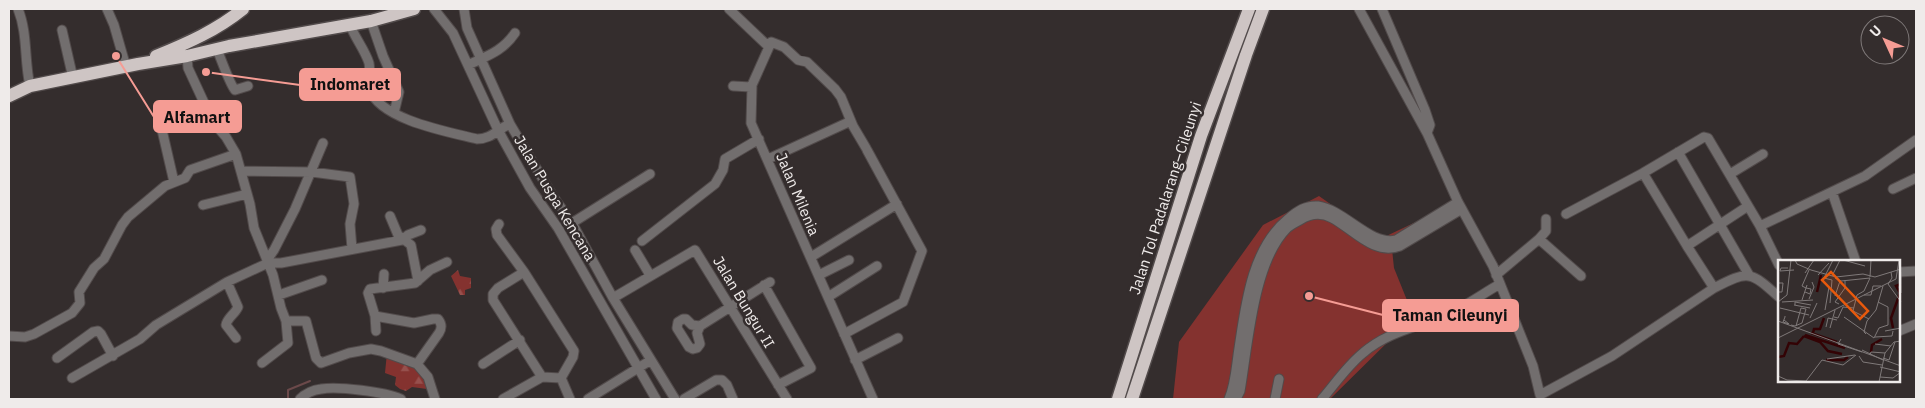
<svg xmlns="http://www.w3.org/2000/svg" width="1925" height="408" viewBox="0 0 1925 408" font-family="'IBM Plex Sans',sans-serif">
  <defs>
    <pattern id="forest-firs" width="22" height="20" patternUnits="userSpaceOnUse" patternTransform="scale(1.25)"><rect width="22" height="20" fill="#84322f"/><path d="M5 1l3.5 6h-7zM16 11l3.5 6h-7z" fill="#96504d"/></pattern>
  </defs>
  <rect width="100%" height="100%" fill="#342d2d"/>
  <path fill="#84322f" d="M1319 196 1380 239 1458 202 1392 249 1394 268 1417 325 1400 330 1330 399H1173L1179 342 1263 225Z"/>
  <path fill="url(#forest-firs)" d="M458 270 460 276 471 278V288L465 290V295H460L451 276Z
    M387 353C402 361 426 369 427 389L412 387 406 391 400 389 395 385 396 377 385 373Z"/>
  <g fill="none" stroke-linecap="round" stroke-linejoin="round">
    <path stroke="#6b494a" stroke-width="2" d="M288 399V390L310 381"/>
    <g stroke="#524b4b" stroke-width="11">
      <path id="minor" d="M18 9C28 34 24 60 30 86
        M107 9 114 25 126 67
        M434 9 453 33 498 130 530 188 558 228 656 399
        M464 9 467 28 510 124 554 198 572 223 613 298 675 399
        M729 9 769 47 752 85 751 123 873 399
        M1359 9 1427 133 1458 202 1493 266 1533 366 1540 395 1612 356 1714 288C1749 270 1750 271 1779 297
        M1382 9 1425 110 1430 125 1427 133
        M371 21 383 56 399 92 394 113
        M350 25C355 38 365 50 369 63 371 72 367 82 370 90 381 120 449 132 477 139 492 139 497 129 510 124
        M62 30 73 78
        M769 47 771 42 784 47 798 60 807 62 835 89 841 97 853 126 866 148
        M217 49C220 57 231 86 235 90L248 86
        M187 56 188 68 213 122 226 137 236 154 250 204 254 228 273 275 281 308 286 321H306L316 358 321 363 349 353 371 349 381 351 417 364 428 377 435 399
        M468 65C487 56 503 51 515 33
        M733 86 751 87
        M159 117 174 182
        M1678 152 1749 275
        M768 159 851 121
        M241 171 312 172 350 177 354 204 350 224 352 249
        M1643 173 1687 246
        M1730 174 1763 154
        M1893 189 1916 178
        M1832 192 1856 262
        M203 205 247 194
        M1566 214 1643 173 1704 137 1708 138 1760 226
        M390 216 398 235 411 245 418 281
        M572 223 650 174
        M499 224 496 229 497 235 524 272 574 351 573 357 561 378
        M1539 239 1581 276
        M642 241 715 184 723 170 725 159 759 139
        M635 250 650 275
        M811 257 897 204
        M267 260 274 250 295 209 323 143
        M1779 265 1760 226 1865 176 1916 140
        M524 272 498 288 493 294V300L542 377 561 378 570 399
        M1899 272 1916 271
        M819 275 849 260
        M1496 275 1539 239 1546 231V219
        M227 282 238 307C235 314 227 318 226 325L236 338
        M764 285 811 368 778 385
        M383 288 384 274
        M1714 288 1687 246 1748 206
        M279 295 322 280
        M828 297 877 266
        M613 298 695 250 787 399
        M375 316 376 331
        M700 326 697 333 700 344 697 348 693 349 689 347 677 328 678 322 683 319H686L692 325 700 326 770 282
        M1899 331 1916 324
        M844 334 903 302 922 251 867 150
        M9 336 25 337 34 334 72 313 80 303 79 292 94 268 104 259 122 225 128 217 165 186 185 178 190 170 236 154
        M57 358 93 332 98 331 101 334 113 356
        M855 360 898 338
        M262 363 288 343 286 321
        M417 364 439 333C442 328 442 324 438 319H433L414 323 375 316 368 293 370 289 415 283 430 270 447 262
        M483 364 520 340
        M72 378 140 339 156 325 227 282 268 263H281L402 240 408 235 421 230
        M300 399C306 393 313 390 321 389 338 386 385 392 401 399
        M503 399 542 377
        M588 399 651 360
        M684 399 716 380H722L727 385 733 399
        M1229 399C1235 385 1236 370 1238 355 1245 310 1250 250 1288 219 1297 211 1306 205 1318 206 1345 210 1370 246 1396 240L1458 202
        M1236 399 1240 391C1248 345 1253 262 1287 228 1291 225 1296 222 1300 220 1311 213 1321 212 1332 218 1353 229 1374 256 1400 246L1462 209
        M1275 399 1279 379
        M1322 399C1335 384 1347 366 1363 353 1387 332 1417 327 1446 315 1465 307 1482 294 1500 284"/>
    </g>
    <g stroke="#524b4b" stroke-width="15">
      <path id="highway" d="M156 56C188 43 217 30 243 9
        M9 96 30 86 138 64 187 56 229 46 371 21 414 9
        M1118 399 1201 136 1249 9
        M1132 399 1246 55 1263 9"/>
    </g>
    <use href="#minor" stroke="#726e6e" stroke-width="9"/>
    <use href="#highway" stroke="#cec5c4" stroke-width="12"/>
  </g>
  <g text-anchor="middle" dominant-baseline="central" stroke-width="5" stroke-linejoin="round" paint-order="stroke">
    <g font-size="15" fill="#efebea" stroke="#342d2d">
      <text transform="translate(798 194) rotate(67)">Jalan Milenia</text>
      <text transform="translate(555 198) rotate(59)">Jalan Puspa Kencana</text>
      <text transform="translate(1165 198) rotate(-72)">Jalan Tol Padalarang–Cileunyi</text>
      <text transform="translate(744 302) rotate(59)">Jalan Bungur II</text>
    </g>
  </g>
  <g transform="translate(1778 260)">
    <rect width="122" height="122" fill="#342d2d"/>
    <path fill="none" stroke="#330305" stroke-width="2.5" d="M39 32 43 15M115 68 113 58 122 33 118 26 123 24M33 73 59 82M35 73 36 69H42L46 58M27 75 67 88M26 76 42 82 50 91 64 94M93 92 94 85 104 79M0 97 6 96 11 83 19 84 26 76M48 100H66L70 97"/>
    <path fill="none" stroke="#7f7979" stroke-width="1" d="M17 0 19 4 33 10 58 17 85 14 97 17 123 9M65 0 87 6M10 8H3L2 11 16 10M113 12 114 18 110 24 123 42M123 12V33M27 13 36 0M40 15 51 3M54 16 62 0M92 17 93 0M57 18 63 21 92 18M54 20 46 18 55 0M0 23H5L4 32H1M27 32 32 34 33 29 28 28 29 25M86 35H93L95 26H103M57 36 62 21M31 39 36 27 34 22M24 40 28 28 24 26 31 10M0 42 9 35 13 0M4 42 35 40M52 43 54 20M61 44 57 42 67 28V20M16 45 32 48M17 45V42L33 45M2 48 31 55M47 50 51 27M56 57 60 58 65 47 76 48M66 57 96 78M32 58 39 43M91 59 75 51 79 35 86 31 92 18M6 60 11 64 5 62 7 57V56M0 61 123 106M13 65 17 66 24 63 28 49 23 48 18 66M48 67 50 58 59 60M52 68 57 50M107 71 123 68M88 74 86 72 89 61 98 50 105 26M97 77 114 76 115 71M0 78 118 19 121 0M96 78 101 68 110 65V47L100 42M63 79 60 84 84 92M97 84 113 86M84 90 105 100M92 95 93 92 107 93M81 96 85 102 104 105M105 98 111 100 117 82M49 99 77 95M102 107 123 112M0 116 9 120 28 121 44 100 65 105 78 95M102 117 115 118 123 112M101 122 107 93 116 82 123 81"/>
    <path fill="#e8590c" fill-opacity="0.15" stroke="#e8590c" stroke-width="2.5" d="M53 12 90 51 82 59 44 20Z"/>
    <rect width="122" height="122" fill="none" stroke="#efebea" stroke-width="2.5"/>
  </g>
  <path fill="none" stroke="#f59c94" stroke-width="2" d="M206 72L300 85M116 56L154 117M1309 296L1383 315"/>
  <g fill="#f59c94" stroke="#342d2d" stroke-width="2">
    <circle cx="206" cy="72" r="5"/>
    <circle cx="116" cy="56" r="5"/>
    <circle cx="1309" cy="296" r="5"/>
  </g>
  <g fill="#f59c94" stroke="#f59c94" stroke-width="2">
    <rect x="300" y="69" width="100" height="31" rx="5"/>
    <rect x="154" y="101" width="87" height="31" rx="5"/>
    <rect x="1383" y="300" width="135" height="31" rx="5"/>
  </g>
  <g font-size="16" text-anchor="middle" font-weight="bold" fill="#111">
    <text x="350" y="90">Indomaret</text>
    <text x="197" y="123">Alfamart</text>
    <text x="1450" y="321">Taman Cileunyi</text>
  </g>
  <rect width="1925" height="408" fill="none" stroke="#efebea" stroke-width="20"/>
  <g transform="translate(1885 40) rotate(314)"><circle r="24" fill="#342d2d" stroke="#7f7979"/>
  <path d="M0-4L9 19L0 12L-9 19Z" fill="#f59c94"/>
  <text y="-8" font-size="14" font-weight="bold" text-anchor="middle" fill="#efebea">U</text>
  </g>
</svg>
